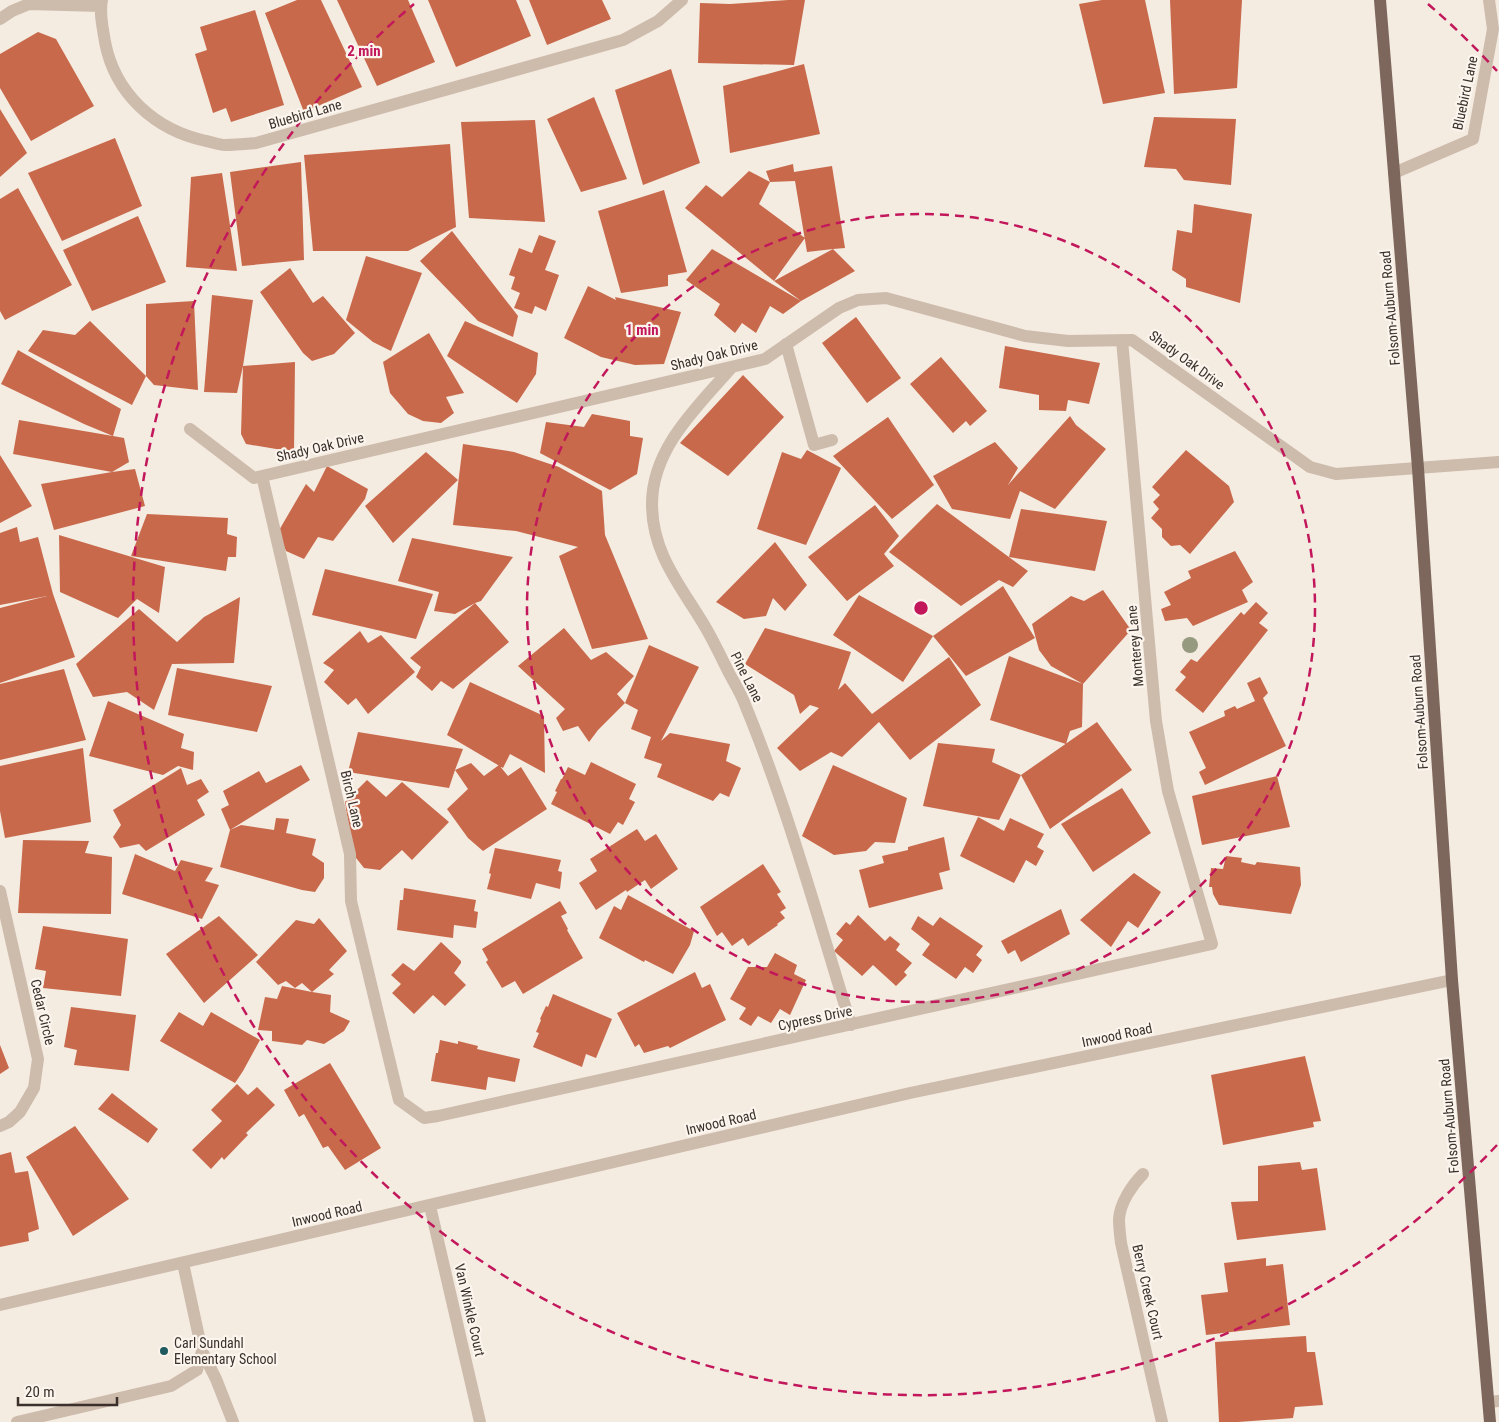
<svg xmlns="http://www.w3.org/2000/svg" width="1499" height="1422" viewBox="0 0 1499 1422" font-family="'Roboto Condensed',sans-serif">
  <rect width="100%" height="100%" fill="#f4ebe1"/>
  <path fill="#c8694b" d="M297 0H321L362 87 304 112 265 13Z
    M337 0H408L435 62 377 86Z
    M428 0H516L531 36 456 67Z
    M529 0H602L611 19 547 45Z
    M788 0H805L794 65 698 63 700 3 730 4Z
    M1102 0H1145L1165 93 1103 104 1079 4Z
    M1170 0H1242L1237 88 1174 94Z
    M255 10 284 105 231 122 226 108 213 113 195 54 207 50 200 27Z
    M38 32 56 39 94 106 31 141 0 88V54Z
    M804 64 820 134 730 153 723 86Z
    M671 69 700 163 643 185 615 90Z
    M594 97 627 179 581 192 547 119Z
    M0 109 27 153 0 177Z
    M1154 117 1236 119 1231 185 1184 180 1176 169 1144 167Z
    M535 120 545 222 469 218 461 122Z
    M115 138 142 206 62 241 28 173Z
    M450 144 456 227 408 251H313L304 155Z
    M301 162 304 260 242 266 230 172Z
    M793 164 794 172 832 166 845 248 833 249 807 252 795 181 770 182 759 204 805 238 774 281 833 249 855 271 801 301 783 314 770 306 756 333 742 323 735 333 714 315 720 304 686 280 712 249 801 301 774 281 685 208 706 185 722 197 749 171 770 182 766 171Z
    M222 173 237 271 186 267 191 177Z
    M18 188 72 285 5 320 0 311V199Z
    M664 190 687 272 668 275V286L621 293 598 211Z
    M1194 204 1252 214 1240 303 1186 287V279L1172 270 1177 230 1192 233Z
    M138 216 166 282 92 311 63 250Z
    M452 231 518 316 513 337 478 321 420 261Z
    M539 235 556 241 545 270 559 275 546 311 535 306 532 314 514 308 520 293 511 289 515 277 509 275 519 248 532 253Z
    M366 256 422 273 391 351 373 342 346 320Z
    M290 268 313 303 323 296 355 333 334 354 312 361 303 353 260 292Z
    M588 286 616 300 615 297 681 312 664 364 635 365 601 357 564 338Z
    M212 295 253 300 243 366 295 362 294 452 246 444 241 434 243 366 237 393 204 392Z
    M194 301 198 390 154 385 146 376V304Z
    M856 317 901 378 867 403 822 343Z
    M90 321 146 376 132 405 28 351 43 330 75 335Z
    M465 321 538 353 536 374 517 403 447 356Z
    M429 333 464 393 446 397 454 413 441 423 423 421 408 414 390 393 383 362Z
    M1005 346 1100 363 1089 404 1068 400 1066 411 1039 410V395L999 388Z
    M18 350 121 409 113 436 124 438 129 462 112 472 135 469 145 506 54 530 41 484 112 472 13 454 19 420 113 436 84 424 1 384Z
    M941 357 987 411 970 426 966 421 953 433 910 384Z
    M743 375 784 417 728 476 680 443Z
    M592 414 630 421V436L643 438 637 474 610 490 540 453 546 422 584 427Z
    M1070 416 1076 425 1106 449 1055 509 1020 491 1010 519 952 509 933 476 995 442 1018 468 1008 485Z
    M888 417 934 485 892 519 833 456Z
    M463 444 514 452 559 467 602 491 605 535 648 639 592 649 559 556 578 547 516 531 453 525Z
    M807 450 841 468 806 545 757 529 782 452 801 459Z
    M1186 450 1229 486 1234 502 1190 554 1180 545 1171 546 1162 537V529L1151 518 1159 509 1153 502 1160 495 1152 487Z
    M426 452 458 480 393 543 365 506Z
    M0 455 32 506 0 523Z
    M327 466 368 489 365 499 333 541 318 537 304 559 286 551 278 532 306 484 314 492Z
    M937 504 1028 571 1013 587 999 580 961 606 889 552Z
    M875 505 899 536 884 554 894 566 847 601 808 557Z
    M1021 509 1107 521 1095 571 1009 557Z
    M147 514 228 518 227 534 237 537 236 557H228L226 571 131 556Z
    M17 527 20 542 38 537 53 594 75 657 0 683V608L47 596 0 605V533Z
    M59 535 165 567 159 613 137 599 118 618 60 592Z
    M412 538 513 557 481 601 475 603 509 642 453 689 441 681 432 691 416 677 421 667 410 658 475 603 455 614 434 611 439 592 398 581Z
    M775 542 807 585 785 611 773 598 766 616 744 619 716 602Z
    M1235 551 1253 582 1242 590 1248 602 1193 626 1187 618 1165 621 1161 609 1171 605 1164 592 1191 578 1188 571Z
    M325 569 433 594 416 639 312 615Z
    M1003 586 1035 638 966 676 933 636 903 682 833 635 859 595 933 636Z
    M1103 590 1131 630 1083 684 1051 666 1039 650 1032 624 1071 596 1084 601Z
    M240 597 234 663 172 664 154 710 127 692 93 697 76 664 139 609 177 642 204 617Z
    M1256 602 1268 613 1259 623 1268 630 1203 713 1175 690 1186 677 1180 672 1191 659 1197 662 1241 612 1244 615Z
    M564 628 591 660 606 652 634 676 617 694 625 703 598 730 589 742 578 726 563 731 556 718 565 709 518 666Z
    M765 628 851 652 838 690 845 683 872 714 949 657 981 705 910 760 879 722 842 757 831 752 800 771 777 748 819 708 810 705 800 714 794 695 745 664Z
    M360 631 368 643 381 635 415 672 368 714 356 698 348 705 324 682 334 670 323 663Z
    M649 645 699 667 661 741 670 733 730 744 726 761 741 768 729 797 720 793 713 801 657 777 662 764 644 758 651 737 631 729 638 710 625 703Z
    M1009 656 1083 684 1082 727 1070 731 1066 744 990 720Z
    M177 668 272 686 257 732 168 715Z
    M64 669 86 740 0 760V684Z
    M1260 677 1268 693 1263 698 1286 746 1205 785 1199 772 1206 768 1189 732 1225 716 1224 711 1235 706 1237 709 1255 701 1247 683Z
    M470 682 544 716 545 773 510 754 503 768 447 735Z
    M108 701 184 734 181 748 194 752 193 770 178 766 163 775 89 756Z
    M1097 722 1132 770 1050 829 1021 775 999 820 923 806 938 743 995 749 992 762 1021 775Z
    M358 732 463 749 455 770 471 763 484 776 499 765 508 776 521 767 547 809 483 851 468 838 447 809 468 789 455 770 449 788 348 772Z
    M83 748 91 822 5 838 0 811V766Z
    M591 762 636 784 629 799 635 802 623 825 618 822 610 834 551 804 557 792 555 791 561 779H562L568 767 585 775Z
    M301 765 310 780 230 830 241 825 274 830 276 818 289 819 286 833 316 839 312 855 324 863V878L315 892 302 890 220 867 230 830 221 809 229 805 223 791 259 771 266 783Z
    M833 765 907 798 895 843 875 842 866 851 834 855 802 836Z
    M181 768 187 785 201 779 209 792 197 800 205 815 146 851 139 844 120 848 113 837 121 825 113 810Z
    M1277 776 1290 827 1202 845 1192 796Z
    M367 780 386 797 402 782 449 822 412 860 402 850 380 870 364 868 353 854 345 802Z
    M1122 788 1151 833 1093 872 1061 824Z
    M978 817 1004 831 1010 818 1044 834 1037 847 1044 851 1036 866 1026 860 1014 883 960 856Z
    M637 829 645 841 656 834 678 869 651 889 645 880 627 892 626 890 596 910 579 883 597 871 590 859Z
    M944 837 950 870 939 873 943 889 869 908 859 870 884 863 882 856 908 850V847Z
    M23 840 89 841 85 853 112 857 111 914 18 913Z
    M495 848 561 860 558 871 562 872 560 889 536 883 531 899 487 889 491 874 489 873Z
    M135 854 175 871 181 860 213 868 205 881 219 885 202 919 122 894Z
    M1226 856 1242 858 1241 862 1255 865 1257 862 1300 867 1301 885 1291 914 1219 905 1213 894 1212 887H1209L1211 868 1223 869Z
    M763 864 781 892 777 894 786 908 780 912 785 918 777 924 778 925 748 946 743 938 732 946 722 932 717 936 700 907Z
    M1134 873 1161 892 1138 928 1128 921 1111 947 1080 920Z
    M404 888 476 900 474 911 478 912 476 928 454 925 453 938 397 930 400 900H403Z
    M628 895 694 931 690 945 673 974 645 960 644 962 599 938 614 906 621 910Z
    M560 901 567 913 561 916 568 929 567 930 583 958 523 994 515 981 502 988 486 962 488 960 482 949Z
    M1061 909 1070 934 1021 962 1015 950 1008 954 1001 941Z
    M858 915 885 941 890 936 900 944 896 950 912 963 904 972 907 975 896 986 873 965 862 976 834 951 843 940 836 934 846 922 850 925Z
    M219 916 258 955 204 1003 166 954Z
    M918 916 933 926 940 917 983 946 976 955 982 960 973 973 965 967 956 979 922 955 930 944 911 929Z
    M319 918 347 951 329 970 334 974 312 992 331 995 330 1012 350 1021 344 1031 324 1044 307 1040 302 1045 272 1041V1031L258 1030 265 997 277 999 282 986 312 992 302 983 295 988 286 981 278 985 256 962 296 920 314 924Z
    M43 926 128 939 121 996 43 988 46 971 35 969Z
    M441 942 461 961V963L454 973 466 985 445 1006 433 995 414 1014 392 993 401 984 391 975 403 963 414 971Z
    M775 953 797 965 794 974 806 980 790 1015 780 1009 771 1023 758 1016 751 1026 739 1019 746 1008 730 999 748 967H767Z
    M695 972 702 988 710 984 726 1020 670 1048 668 1046 644 1053 639 1044 635 1047 617 1013Z
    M553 994 612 1019 596 1058 586 1054 582 1067 533 1047 539 1033 536 1032 541 1020 540 1019 546 1006 548 1007Z
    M71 1007 136 1015 129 1071 74 1065 77 1050 64 1047Z
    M179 1012 203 1026 211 1012 260 1040 243 1071 235 1083 160 1041Z
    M440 1040 458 1044V1041L478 1046 477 1049 520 1059 515 1082 488 1077 486 1090 431 1081 436 1053H438Z
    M0 1045 9 1068 0 1074Z
    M1305 1056 1321 1121 1313 1122 1314 1127 1223 1145 1211 1075Z
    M330 1063 381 1148 345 1170 328 1146 323 1148 304 1114 299 1117 284 1090Z
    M237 1084 248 1095 257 1087 275 1105 246 1133 248 1135 224 1160 222 1157 211 1169 192 1150 222 1121 211 1110Z
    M112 1093 158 1129 148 1143 98 1109Z
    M75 1126 129 1199 73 1236 26 1157Z
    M11 1152 15 1173 28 1171 39 1229 28 1233 29 1241 0 1247V1155Z
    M1300 1162 1302 1170 1317 1168 1326 1230 1237 1240 1231 1202 1258 1201V1166Z
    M1266 1258V1266L1283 1264 1290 1325 1206 1335 1201 1295 1228 1292 1224 1263Z
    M1306 1336 1307 1352H1315L1323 1405 1295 1407 1293 1418 1238 1422H1219L1215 1342Z"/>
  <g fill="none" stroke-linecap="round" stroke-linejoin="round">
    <path stroke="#cdbbac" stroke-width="12" d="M102 0C99 14 103 28 105 42 115 94 155 130 206 141 212 142 219 145 225 145 235 145 245 144 256 143L623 40 658 21 682 0
      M0 19 12 11 29 4 101 6
      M1394 173 1473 139 1493 29 1489 0
      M786 344 814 445 832 440
      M732 367C698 406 652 448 652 504 652 555 682 587 707 630 715 644 722 659 729 673 735 684 742 695 746 707 788 809 818 919 851 1025
      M190 429 254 478 765 359 839 308 858 300 886 298 1025 336 1068 341 1132 340 1310 467 1336 474 1499 462
      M262 476 350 854 351 901 399 1100 424 1118 438 1116 1212 944 1168 791 1156 721 1122 340
      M0 891 38 1059 34 1088 20 1112 9 1122 0 1126
      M1143 1174C1132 1185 1120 1203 1119 1219 1119 1227 1120 1235 1121 1243L1162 1422
      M430 1206 480 1422
      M0 1305 910 1093 1452 980
      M202 1351 216 1379 233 1422
      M1489 1402 1499 1401
      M17 1422 171 1386 197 1370 202 1351 183 1263"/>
    <path stroke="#7d675c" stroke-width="12" d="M1380 0 1418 468 1452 980 1490 1422"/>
  </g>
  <circle fill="#969b7f" cx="1190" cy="645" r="8"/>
  <g fill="none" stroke="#c2185b" stroke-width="2.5" stroke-dasharray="9 6">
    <circle cx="921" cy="608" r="394"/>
    <path d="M1497 1145A788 788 0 1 1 414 4M1428 4A788 788 0 0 1 1497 71"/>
  </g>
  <circle fill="#1f5a5e" stroke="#fbf5ee" stroke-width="2" cx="164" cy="1351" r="5"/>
  <g text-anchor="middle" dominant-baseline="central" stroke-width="4.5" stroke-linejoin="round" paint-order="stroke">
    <g font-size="14" fill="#3b302b" stroke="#fbf5ee">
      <text transform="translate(1465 93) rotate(-78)">Bluebird Lane</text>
      <text transform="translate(305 114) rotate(-16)">Bluebird Lane</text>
      <text transform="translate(1390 308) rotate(-95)">Folsom-Auburn Road</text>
      <text transform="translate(714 355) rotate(-14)">Shady Oak Drive</text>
      <text transform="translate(1187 360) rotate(36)">Shady Oak Drive</text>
      <text transform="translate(320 447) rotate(-13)">Shady Oak Drive</text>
      <text transform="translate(1135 646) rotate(-95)">Monterey Lane</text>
      <text transform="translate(747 677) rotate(63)">Pine Lane</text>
      <text transform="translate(1419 712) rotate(-94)">Folsom-Auburn Road</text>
      <text transform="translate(352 799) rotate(77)">Birch Lane</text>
      <text transform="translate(43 1012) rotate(77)">Cedar Circle</text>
      <text transform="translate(815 1018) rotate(-12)">Cypress Drive</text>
      <text transform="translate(1117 1035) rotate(-12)">Inwood Road</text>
      <text transform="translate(1449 1116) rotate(-95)">Folsom-Auburn Road</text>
      <text transform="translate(721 1122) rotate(-13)">Inwood Road</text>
      <text transform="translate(327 1214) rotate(-13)">Inwood Road</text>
      <text transform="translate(1148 1292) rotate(77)">Berry Creek Court</text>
      <text transform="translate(470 1310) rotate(77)">Van Winkle Court</text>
    </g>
    <g font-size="14" fill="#3b302b" stroke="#fbf5ee" text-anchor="start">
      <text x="174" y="1343">Carl Sundahl<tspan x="174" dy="16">Elementary School</tspan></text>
    </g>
  </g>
  <circle cx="921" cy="608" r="8" fill="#c2185b" stroke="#fbf5ee" stroke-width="2.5"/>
  <g font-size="15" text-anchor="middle" font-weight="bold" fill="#c2185b" stroke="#fbf5ee" stroke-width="4.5" stroke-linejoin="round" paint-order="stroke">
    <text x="364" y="56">2 min</text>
    <text x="642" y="335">1 min</text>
  </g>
  <path d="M18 1397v8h99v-8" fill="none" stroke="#3b302b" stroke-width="2.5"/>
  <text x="25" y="1397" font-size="15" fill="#3b302b" stroke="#fbf5ee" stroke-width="4" paint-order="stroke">20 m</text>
</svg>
